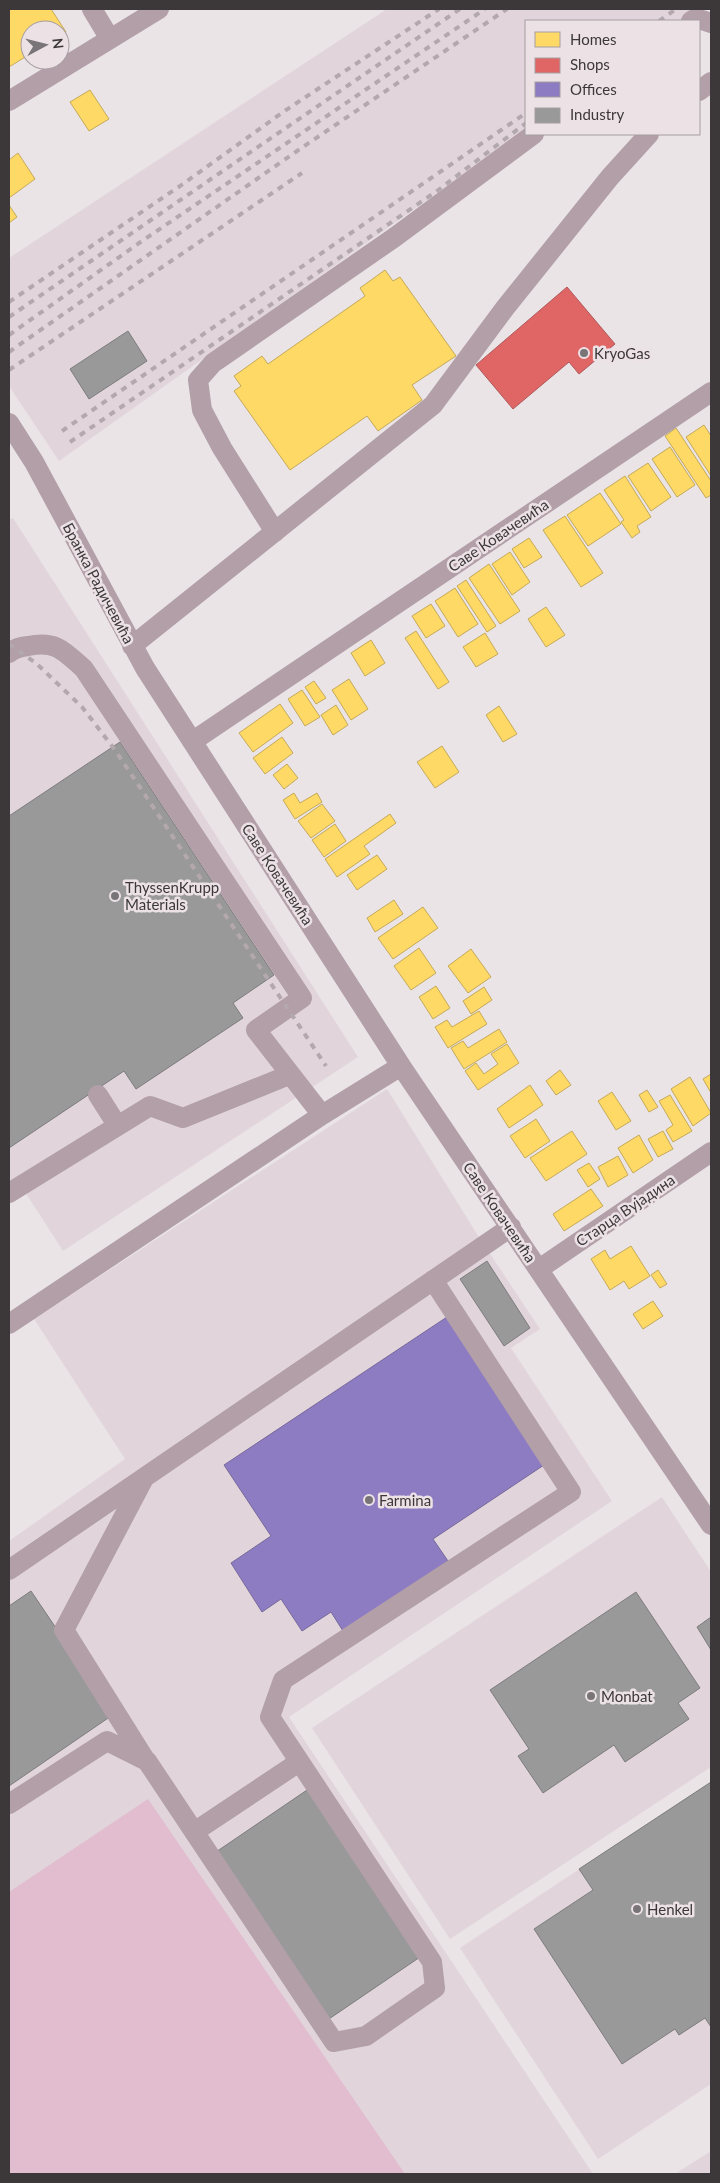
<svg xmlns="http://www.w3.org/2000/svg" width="720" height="2183" viewBox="0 0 720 2183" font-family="Lato,sans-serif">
  <rect width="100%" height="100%" fill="#eae4e7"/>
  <path fill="#e1d5db" d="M387 9H697L679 21H526V130L59 461 9 386V258Z
    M13 518 358 1057 63 1251 25 1192 9 1202V520Z
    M387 1089 477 1234 540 1329 511 1348 612 1501 289 1717 593 2174H9V1541L125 1459 34 1319Z
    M662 1497 711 1572V1767L450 1939 312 1728Z
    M711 1782V2084L598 2159 460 1948Z
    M711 2151V2174H675Z"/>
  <path fill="#e2bccf" d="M148 1799 405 2174H9V1892Z"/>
  <path fill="#ffd966" stroke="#c4a959" d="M9 9H51L66 32 60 35V30H30V54L9 67Z
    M90 90 109 119 89 131 70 102Z
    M18 153 35 179 9 198V160Z
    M9 205 17 217 9 223Z
    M385 270 393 281 400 277 456 356 412 385 422 400 378 431 367 416 290 470 234 391 241 386 234 376 262 356 268 364 365 296 360 288Z
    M704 425 711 436V476L686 437Z
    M676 428 711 481V495L706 498 665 436Z
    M670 447 695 485 677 497 652 459Z
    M648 463 671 497 651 511 628 476Z
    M625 476 651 517 637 526 640 532 632 538 621 522 624 520 604 490Z
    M600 493 621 524 588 546 567 515Z
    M565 516 603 573 581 587 543 530Z
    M529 538 542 557 524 568 512 549Z
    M510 552 530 582 512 595 492 564Z
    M489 564 520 611 500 624 469 578Z
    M466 580 496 626 487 632 457 586Z
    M455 588 478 624 458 637 435 601Z
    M431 604 445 626 426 638 412 616Z
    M546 607 565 635 546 647 528 619Z
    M416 631 449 682 438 689 405 638Z
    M485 633 498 654 476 667 463 647Z
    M371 640 385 663 365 676 351 653Z
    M349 679 368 709 351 720 332 690Z
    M314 681 326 698 316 704 305 687Z
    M302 690 320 717 305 726 288 699Z
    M280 704 293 723 253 752 239 733Z
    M336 705 348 725 333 735 321 715Z
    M499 706 517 734 503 742 486 715Z
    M282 737 293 753 265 774 253 758Z
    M442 746 459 772 435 788 417 762Z
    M287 764 298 778 284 789 273 775Z
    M294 793 300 803 317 793 322 802 295 819 283 800Z
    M322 804 335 821 311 838 298 821Z
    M390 814 396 823 364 846 370 854 337 877 325 859Z
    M335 824 346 841 324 857 312 840Z
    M377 855 387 869 357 890 347 875Z
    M394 900 403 914 375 932 367 918Z
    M423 907 438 928 393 959 378 938Z
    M419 948 436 973 411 990 394 966Z
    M471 949 491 977 468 993 448 966Z
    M436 986 450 1008 433 1019 419 997Z
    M484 987 492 1000 471 1014 463 1001Z
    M479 1011 487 1024 448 1048 435 1027 447 1020 452 1027Z
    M499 1029 507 1042 464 1069 451 1048 463 1041 468 1048Z
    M507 1044 519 1063 478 1090 465 1071 476 1063 484 1074 498 1064 491 1054Z
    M560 1070 571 1085 556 1095 546 1081Z
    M711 1074V1093L703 1079Z
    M690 1077 711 1113 693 1126 671 1089Z
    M530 1085 543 1105 509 1128 497 1109Z
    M647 1090 658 1107 649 1112 639 1095Z
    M612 1092 631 1121 616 1130 598 1101Z
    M670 1095 692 1131 673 1142 666 1130 673 1125 659 1101Z
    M536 1119 550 1141 525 1158 510 1136Z
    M572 1131 587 1154 546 1181 530 1158Z
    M663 1131 673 1149 658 1157 648 1139Z
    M639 1135 653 1160 633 1173 618 1148Z
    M618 1156 628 1175 608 1187 598 1167Z
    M589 1163 600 1179 588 1187 577 1170Z
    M591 1189 603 1206 564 1231 553 1214Z
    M631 1246 650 1276 629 1289 624 1281 610 1290 591 1259 605 1250 610 1259Z
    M658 1270 667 1284 660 1288 651 1275Z
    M653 1301 663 1316 643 1329 633 1314Z"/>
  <path fill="#e06666" stroke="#af5859" d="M567 287 615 344 579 374 569 362 513 409 476 365Z"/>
  <path fill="#8e7cc3" stroke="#75689a" d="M450 1315 547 1463 433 1539 448 1561 343 1631 331 1612 302 1631 281 1599 262 1612 231 1563 271 1536 224 1465Z"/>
  <path fill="#999" stroke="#7d7c7c" d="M128 331 147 361 89 399 70 369Z
    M120 742 274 975 233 1003 243 1018 136 1089 124 1071 9 1148V816Z
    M487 1261 530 1328 504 1346 460 1279Z
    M31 1591 114 1714 9 1786V1606Z
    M636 1592 700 1688 678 1703 689 1719 625 1762 614 1745 543 1793 518 1756 529 1749 490 1690Z
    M711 1617V1650L697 1627Z
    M711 1782V2027L705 2018 679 2035 675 2029 622 2064 534 1929 593 1890 579 1869Z
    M310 1788 423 1955 326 2021 213 1854Z"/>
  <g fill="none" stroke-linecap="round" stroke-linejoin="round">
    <path stroke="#b29fa8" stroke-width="20" d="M92 9 110 39
      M691 21 696 18 711 23
      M699 91 711 82
      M9 101 159 9
      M9 423 34 462 145 668 401 1066 711 1525
      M275 532 222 448 202 410 198 380 213 363 395 237 534 134
      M132 646 433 405 505 308 610 177 649 134
      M9 653C15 648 20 647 28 646 56 640 64 651 84 669L302 998 256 1030 322 1115
      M193 741 711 392
      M98 1095 117 1125
      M9 1193 150 1106 183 1118 289 1075
      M539 1269 711 1152
      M9 1324 322 1115 401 1066
      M143 1480 64 1630 146 1761
      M9 1570 511 1227
      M9 1804 107 1741 147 1761 334 2042 366 2036 435 1988 432 1962 270 1717 283 1680 571 1492 433 1280
      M194 1832 299 1762"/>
    <path stroke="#b3a8ad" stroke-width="4" stroke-dasharray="6 6" stroke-linecap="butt" d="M659 21 676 9
      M9 302 180 186 283 112 439 9
      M9 317 460 9
      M9 335 142 241 485 9
      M9 352 297 151 507 9
      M9 370 302 173
      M62 431 526 113
      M70 442 437 191 526 123
      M9 644 37 664 82 707 115 750 326 1066"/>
  </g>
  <g fill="#797477" stroke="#ece2e6" stroke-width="2">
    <circle cx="584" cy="353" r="5"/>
    <circle cx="115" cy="896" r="5"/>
    <circle cx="369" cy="1500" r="5"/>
    <circle cx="591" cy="1696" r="5"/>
    <circle cx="637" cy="1909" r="5"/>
  </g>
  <g text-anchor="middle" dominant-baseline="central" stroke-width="5" stroke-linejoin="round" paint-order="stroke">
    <g font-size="15" fill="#3c383a" stroke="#ece2e6" text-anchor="start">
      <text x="594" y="353">KryoGas</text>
      <text x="125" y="887">ThyssenKrupp<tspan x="125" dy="17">Materials</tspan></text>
      <text x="379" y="1500">Farmina</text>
      <text x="601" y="1696">Monbat</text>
      <text x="647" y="1909">Henkel</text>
    </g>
    <g font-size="15" fill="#3c383a" stroke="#ece2e6">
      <text transform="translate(498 535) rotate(-34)">Саве Ковачевића</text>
      <text transform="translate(99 583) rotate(62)">Бранка Радичевића</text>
      <text transform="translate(278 874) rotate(57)">Саве Ковачевића</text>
      <text transform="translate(625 1210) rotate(-34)">Старца Вујадина</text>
      <text transform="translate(500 1212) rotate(56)">Саве Ковачевића</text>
    </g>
  </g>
  <rect width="720" height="2183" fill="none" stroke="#3c383a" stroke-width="20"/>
  <rect x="525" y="20" width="175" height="115" fill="#ece2e6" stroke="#a69ea1"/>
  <rect x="535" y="32" width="25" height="15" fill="#ffd966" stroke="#a69ea1"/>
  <text x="570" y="45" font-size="15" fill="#3c383a">Homes</text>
  <rect x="535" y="58" width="25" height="15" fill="#e06666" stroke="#a69ea1"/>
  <text x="570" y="70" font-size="15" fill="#3c383a">Shops</text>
  <rect x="535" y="82" width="25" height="15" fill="#8e7cc3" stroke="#a69ea1"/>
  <text x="570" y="95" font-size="15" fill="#3c383a">Offices</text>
  <rect x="535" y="108" width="25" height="15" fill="#999999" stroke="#a69ea1"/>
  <text x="570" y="120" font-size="15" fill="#3c383a">Industry</text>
  <g transform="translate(45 45) rotate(83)"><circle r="24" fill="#ece2e6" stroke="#a69ea1"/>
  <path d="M0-4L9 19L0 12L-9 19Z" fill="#797477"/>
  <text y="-8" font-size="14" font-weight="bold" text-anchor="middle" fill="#3c383a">N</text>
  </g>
</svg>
